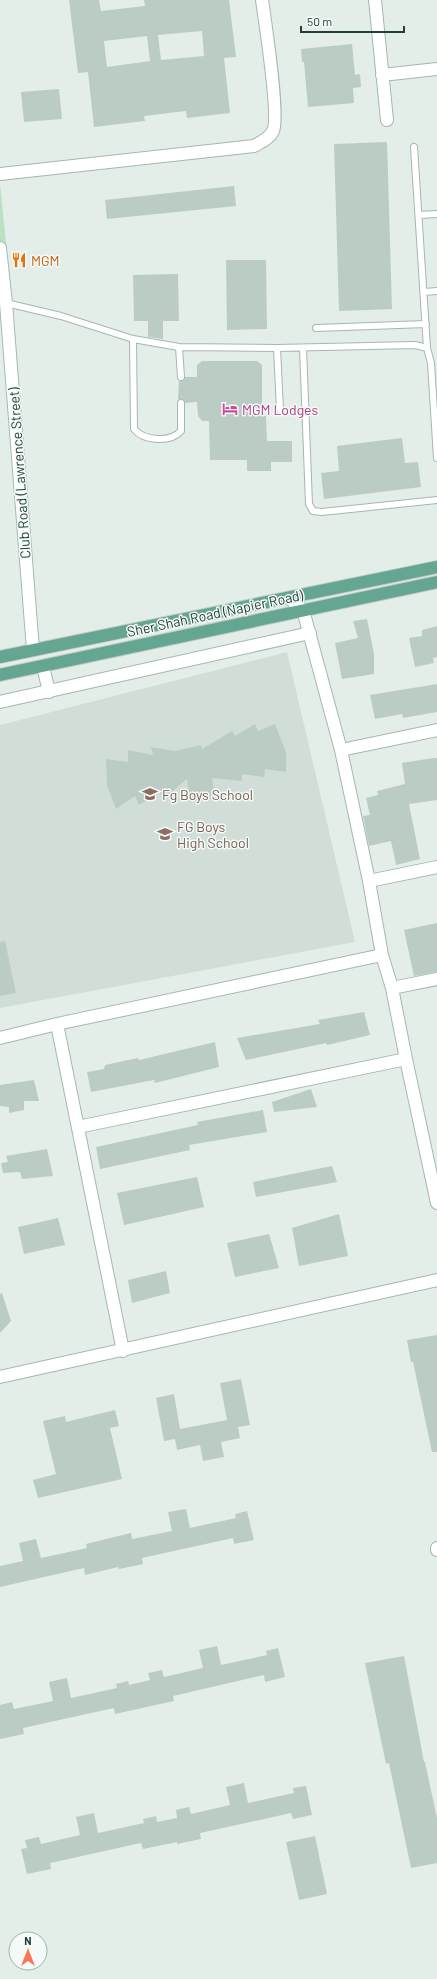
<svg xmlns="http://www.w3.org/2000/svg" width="437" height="1979" viewBox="0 0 437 1979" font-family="Barlow,sans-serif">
  <rect width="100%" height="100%" fill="#e3eee9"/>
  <path fill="#d1ded8" d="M287 652 355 942 0 1008V725Z"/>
  <path fill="#bbe0c3" d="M0 183 11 295 0 298Z"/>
  <path fill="#bbccc4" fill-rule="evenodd" d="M69 0H99L101 11 145 6 144 0H229L236 57 224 58 230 113 187 118 186 111 144 116 145 121 94 127 88 72 78 73ZM202 31 204 56 161 60 158 35ZM147 36 150 61 107 67 104 41Z
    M352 44 355 75 360 74 361 87 353 88 354 103 308 107 304 62H302L301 49Z
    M59 89 62 119 24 122 21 92Z
    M387 142 392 309 339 311 334 144Z
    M234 186 236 206 107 219 105 200Z
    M226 260H266L267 329 227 330Z
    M178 274 179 321H163V339L148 337V321H134L133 275Z
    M202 361H257L262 365V416H266L267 441H292V462H271V471H247V460H210L209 421H202L198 416 197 402 185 403 183 399H178L179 381H183L185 377H197V365Z
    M402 438 405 463 418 462 421 487 324 499 321 473 339 471 337 446Z
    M367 619 374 654V674L342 679 335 643 358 638 353 621Z
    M437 626V657L433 658 434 663 415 667 409 638 422 636V630Z
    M437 684V712L403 718 402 714 375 719 370 695Z
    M255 724 258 731 275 724 286 752V772L265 769 264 777 242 774V781L212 778 215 798 190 802 187 779 163 799 160 792 139 805 135 796 116 809 107 785 106 759 128 762V750L153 755 151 747 175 751 201 745 202 749 232 731 235 736Z
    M433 758H437V800L409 804 420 859 396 865 391 841 369 846 363 816 370 815 366 798 378 795 377 791 405 784 402 763Z
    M437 923V972L414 976 404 930Z
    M5 941 16 993 0 996V942Z
    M364 1012 370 1035 327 1045 326 1043 246 1060 237 1038 320 1024 318 1020Z
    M215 1042 219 1067 155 1083 154 1080 91 1092 87 1072 104 1069 105 1065 138 1058 139 1060Z
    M34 1080 39 1101H24V1110L9 1113V1107L0 1106V1085Z
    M311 1089 317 1107 274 1112 272 1102Z
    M263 1110 267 1132 189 1145 190 1150 100 1169 96 1147 198 1125 197 1122Z
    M47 1149 53 1176 22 1179 20 1172 3 1173 1 1163 8 1162 6 1156Z
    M332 1166 337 1182 256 1197 253 1182Z
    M197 1177 204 1207 124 1225 117 1193Z
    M339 1214 348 1256 299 1266 292 1228Z
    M58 1218 65 1245 24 1254 18 1227Z
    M269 1234 279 1268 235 1277 227 1243Z
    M166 1271 170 1293 132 1303 128 1280Z
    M2 1293 11 1321 0 1333V1294Z
    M437 1335V1452H432L413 1362H411L407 1340Z
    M241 1379 250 1425 238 1427 240 1438 221 1442 224 1457 203 1461 200 1445 177 1450 175 1439 164 1441 156 1398 174 1394 180 1429 227 1420 220 1383Z
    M115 1410 119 1426 110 1428 122 1479 38 1498 33 1480 56 1474 43 1421 65 1416 66 1422Z
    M186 1509 190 1528 236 1518 235 1514 247 1511 254 1540 234 1544 233 1538 142 1558 143 1564 119 1569 118 1567 85 1575 84 1568 0 1587V1566L23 1561 19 1543 36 1539 41 1558 87 1548 86 1544 131 1533 132 1539 172 1531 168 1512Z
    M217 1646 221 1665 267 1655 266 1651 278 1648 285 1677 265 1682 264 1675 173 1696 174 1701 115 1714 114 1708 23 1728 24 1734 0 1739V1705L12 1702 14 1709 53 1701 49 1682 67 1678 71 1698 117 1688 116 1684 128 1681 129 1685 150 1680 148 1673 162 1670 164 1677 203 1668 199 1650Z
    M404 1656 424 1762H425L437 1818V1863L411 1868 389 1763 386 1764 365 1663Z
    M244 1783 248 1803 294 1793 293 1788 306 1786 312 1815 293 1819 291 1813 200 1833 201 1839 177 1844V1842L143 1849 141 1843 50 1863 51 1869 27 1874 21 1849 27 1848 25 1840 39 1837 41 1844 80 1835 76 1817 94 1813 98 1833 144 1823 143 1819 156 1816 157 1822 177 1818 176 1810 189 1807 191 1814 230 1805 226 1787Z
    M315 1836 327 1894 299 1900 286 1842Z"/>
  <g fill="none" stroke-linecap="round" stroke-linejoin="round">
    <g stroke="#a5b7b0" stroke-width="8">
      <path id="lane" d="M414 147 427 348
        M419 215 437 214
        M424 292 437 291
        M6 303 61 316 133 339 179 347 181 377
        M316 328 426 324
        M133 339 134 429C144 441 170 443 181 431V403
        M179 347 277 348 415 345 427 348 431 363 437 458
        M277 348 280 410
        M303 348 309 504 313 511 322 512 437 500"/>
    </g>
    <g stroke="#a5b7b0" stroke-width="14">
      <path id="street" d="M375 0 387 120
        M382 75 437 69
        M0 174 254 146C261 142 269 139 273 131 280 118 265 21 262 0
        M289 598 303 610 341 750 369 881 382 955 392 988 406 1059 437 1203
        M43 666 49 692
        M0 702 310 633
        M341 750 437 730
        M369 881 437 867
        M392 988 437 979
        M57 1024 123 1351
        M0 1038 57 1024 382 955
        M78 1127 406 1059
        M0 1377 437 1280
        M437 1548V1550"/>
    </g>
    <g stroke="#a1bbb0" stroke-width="14">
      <path id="secondary" d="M0 248 6 303 33 650"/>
    </g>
    <g stroke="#c1cac7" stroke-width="14">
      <path id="primary" d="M0 657 437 567
        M0 675 437 582"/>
    </g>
    <use href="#lane" stroke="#fff" stroke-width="6"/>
    <use href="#street" stroke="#fff" stroke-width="12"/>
    <use href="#secondary" stroke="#fff" stroke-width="12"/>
    <use href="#primary" stroke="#65a692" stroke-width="12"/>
  </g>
  <defs>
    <g id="restaurant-bare" transform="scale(1.2)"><path d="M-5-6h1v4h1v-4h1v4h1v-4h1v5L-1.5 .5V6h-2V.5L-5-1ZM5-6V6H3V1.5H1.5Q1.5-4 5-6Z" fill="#e8710a" stroke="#f4faf7" stroke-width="2.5" paint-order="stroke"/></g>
    <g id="hotel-bare" transform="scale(1.2)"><path d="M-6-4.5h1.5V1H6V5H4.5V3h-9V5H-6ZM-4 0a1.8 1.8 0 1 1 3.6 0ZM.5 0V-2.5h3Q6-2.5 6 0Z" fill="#d1479c" stroke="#f4faf7" stroke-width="2.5" paint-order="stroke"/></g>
    <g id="school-bare" transform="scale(1.2)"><path d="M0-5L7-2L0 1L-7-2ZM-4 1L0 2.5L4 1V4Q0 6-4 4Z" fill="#8d6e63" stroke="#f4faf7" stroke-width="2.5" paint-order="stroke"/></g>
    <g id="university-bare" transform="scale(1.2)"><path d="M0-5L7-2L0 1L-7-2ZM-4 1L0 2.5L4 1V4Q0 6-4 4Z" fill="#8d6e63" stroke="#f4faf7" stroke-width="2.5" paint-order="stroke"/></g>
  </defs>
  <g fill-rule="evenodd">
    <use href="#restaurant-bare" x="19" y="260"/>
    <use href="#hotel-bare" x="230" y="409"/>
    <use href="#school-bare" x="150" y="794"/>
    <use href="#university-bare" x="165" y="834"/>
  </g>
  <g text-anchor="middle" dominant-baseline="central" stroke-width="3" stroke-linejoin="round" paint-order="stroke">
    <g font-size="14" fill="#c56008" stroke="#f4faf7" text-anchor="start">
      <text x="31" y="260">MGM</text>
    </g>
    <g font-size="14" fill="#b23c85" stroke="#f4faf7" text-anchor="start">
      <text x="242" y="409">MGM Lodges</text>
    </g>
    <g font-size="14" fill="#214137" stroke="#f4faf7">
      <text transform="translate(19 473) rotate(-94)">Club Road (Lawrence Street)</text>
      <text transform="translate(215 613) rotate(-12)">Sher Shah Road (Napier Road)</text>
    </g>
    <g font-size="14" fill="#785e54" stroke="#f4faf7" text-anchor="start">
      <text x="162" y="794">Fg Boys School</text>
      <text x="177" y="826">FG Boys<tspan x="177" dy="16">High School</tspan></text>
    </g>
  </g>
  <g transform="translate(28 1951)"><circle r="19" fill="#f4faf7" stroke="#a0b0aa"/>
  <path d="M0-3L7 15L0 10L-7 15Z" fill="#fb7555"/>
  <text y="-6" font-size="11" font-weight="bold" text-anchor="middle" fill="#214137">N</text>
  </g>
  <path d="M301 26v6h103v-6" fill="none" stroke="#214137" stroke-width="2"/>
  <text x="307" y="26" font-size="12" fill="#214137" stroke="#f4faf7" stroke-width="3" paint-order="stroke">50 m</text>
</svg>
